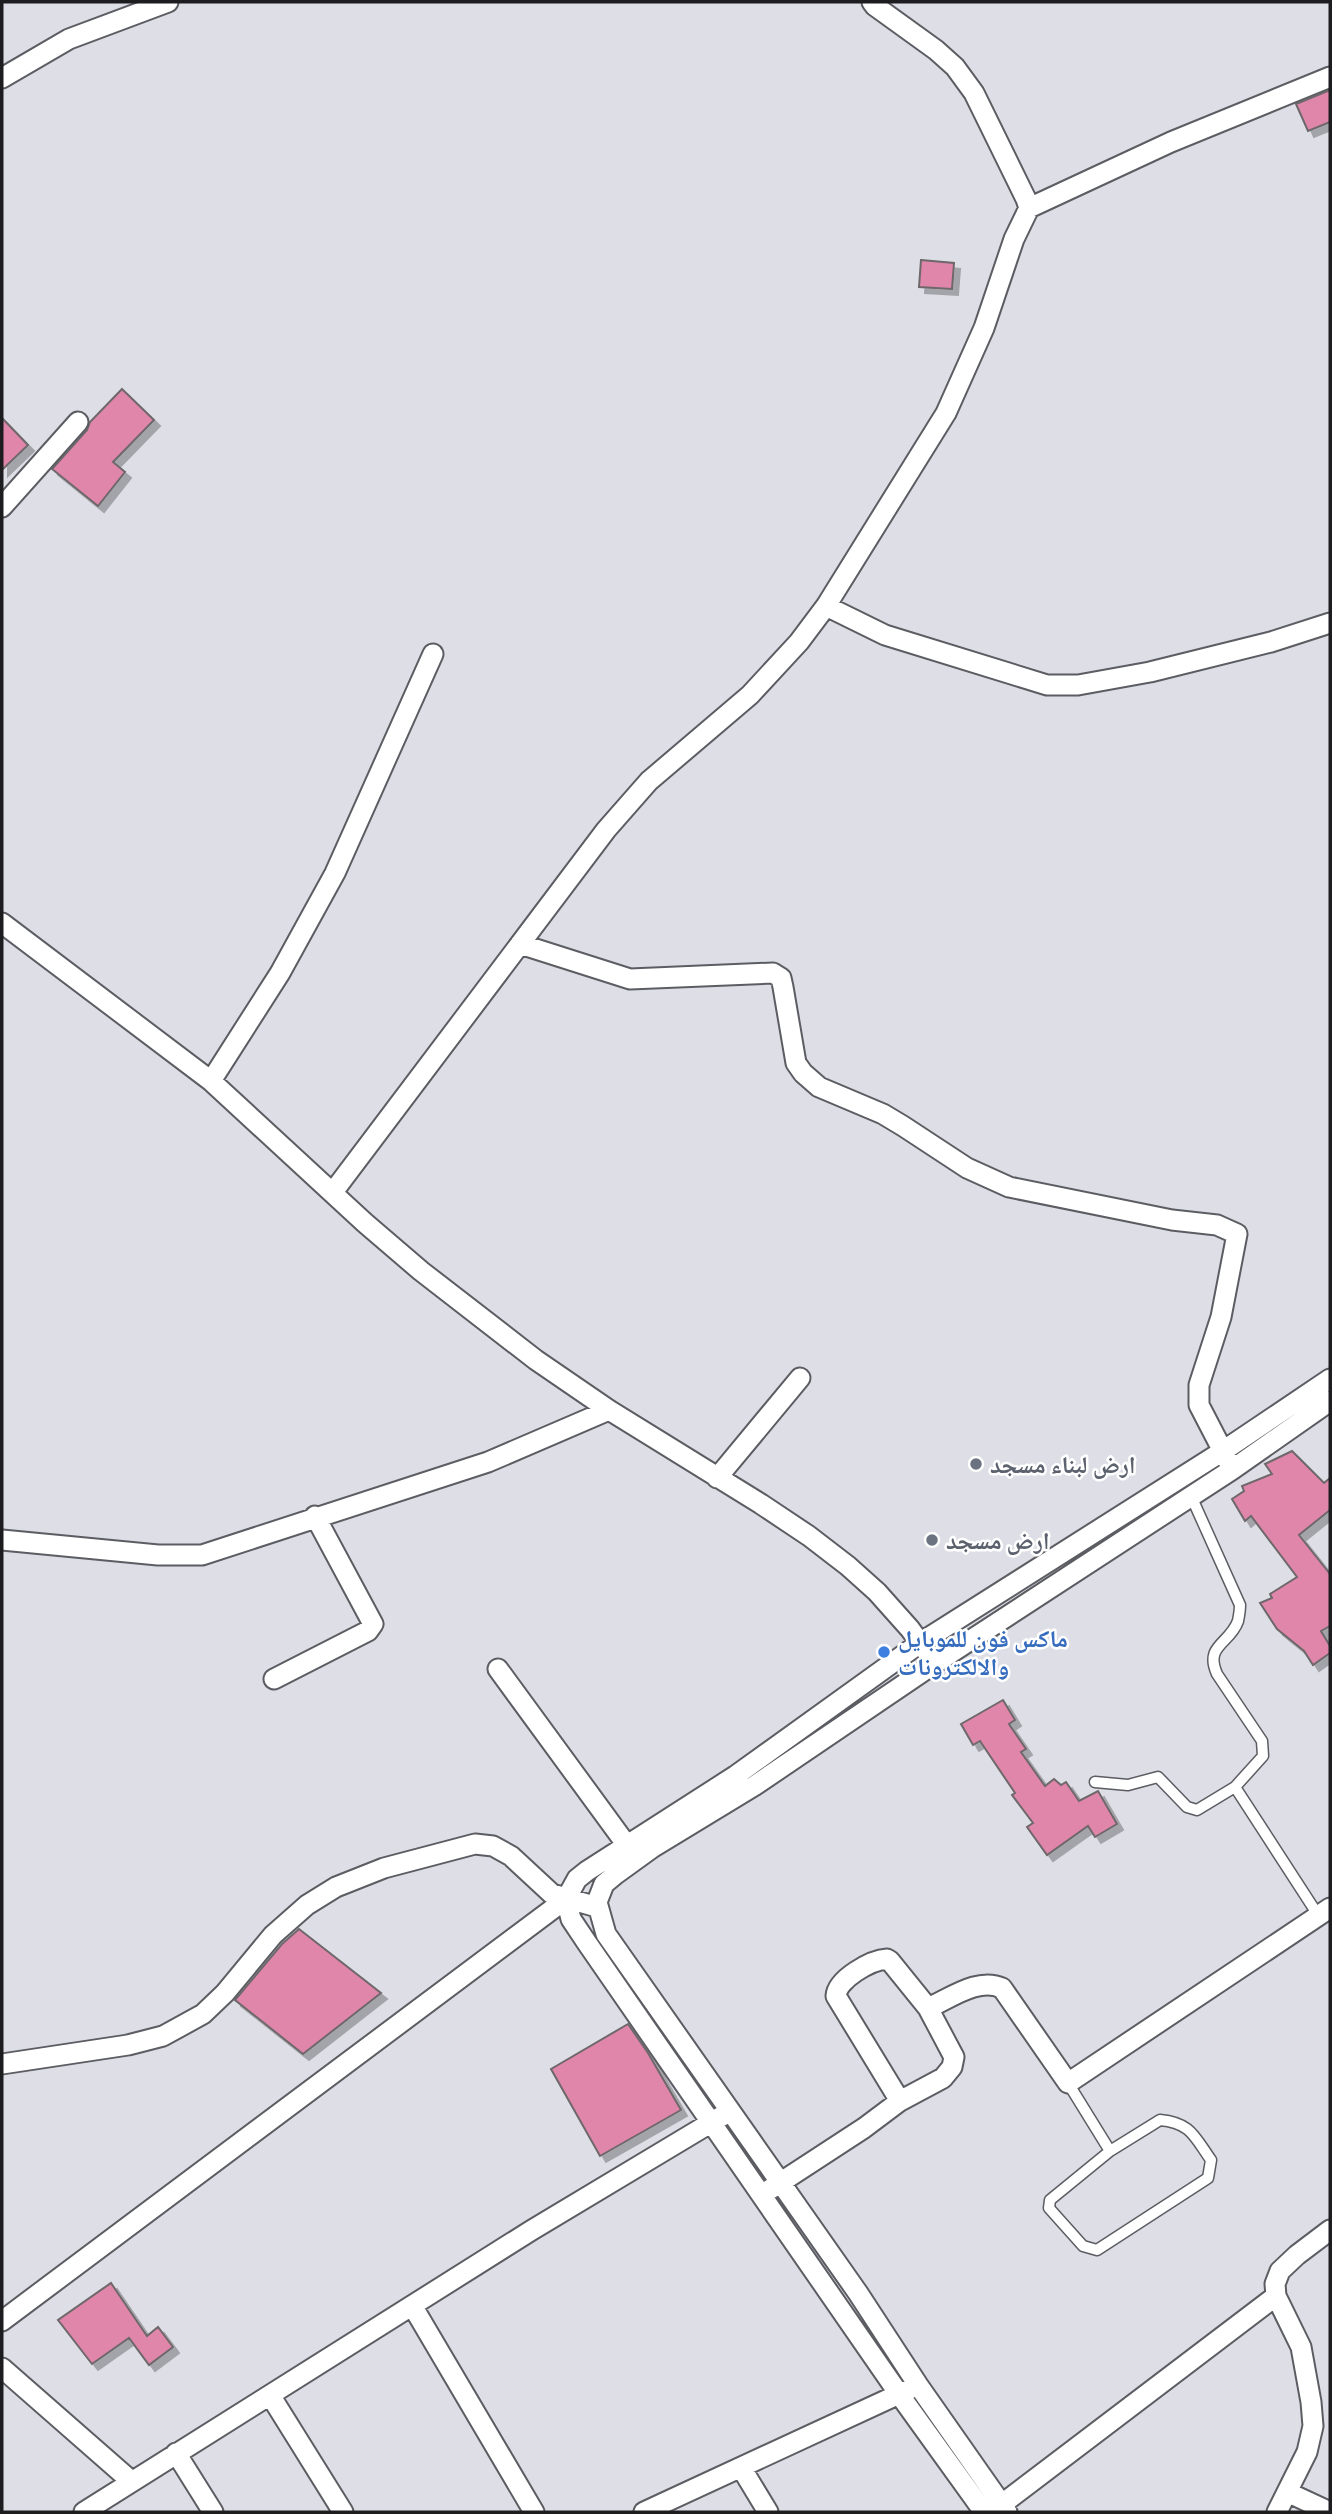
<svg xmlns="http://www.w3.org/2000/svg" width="1332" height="2514" viewBox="0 0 1332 2514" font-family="Poppins,'Noto Naskh Arabic',sans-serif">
  <defs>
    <filter id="shadow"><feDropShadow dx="6" dy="6" stdDeviation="0" flood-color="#0004"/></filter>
  </defs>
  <rect width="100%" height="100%" fill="#dedfe6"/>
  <path fill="#e086aa" stroke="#6e676a" stroke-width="2" filter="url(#shadow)" d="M1330 90V122L1308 131 1296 104Z
    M921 260 954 263 952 289 919 287Z
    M122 389 154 420 113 462 125 472 98 506 52 469 87 430 90 422Z
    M2 418 28 445 2 470Z
    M1292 1451 1324 1483 1330 1478V1510L1299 1535 1330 1574V1626L1321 1631 1330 1646V1653L1313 1665 1304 1651 1277 1629 1260 1603 1272 1598 1270 1594 1297 1577 1251 1516 1245 1521 1232 1499 1244 1491 1242 1486 1272 1474 1265 1464Z
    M1003 1700 1015 1720 1009 1724 1026 1749 1021 1752 1045 1786 1054 1779 1061 1785 1066 1782 1079 1801 1098 1791 1117 1824 1095 1837 1088 1826 1047 1855 1027 1827 1033 1823 1012 1795 1015 1793 980 1741 973 1745 961 1724Z
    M299 1929 381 1993 303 2054 235 2000 282 1944Z
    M628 2024 648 2053 681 2110 600 2156 551 2069Z
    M111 2283 147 2336 158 2327 173 2347 149 2365 129 2338 92 2364 58 2320Z"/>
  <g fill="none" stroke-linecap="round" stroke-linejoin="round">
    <g stroke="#5c5d63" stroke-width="13">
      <path id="service" d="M1095 1782 1128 1785 1158 1777 1187 1807 1197 1810 1235 1787 1263 1756 1262 1741 1217 1674C1204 1645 1230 1644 1238 1621 1239 1616 1240 1610 1240 1605L1191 1496
        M1235 1787 1318 1915
        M1068 2083 1110 2151
        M1160 2120C1191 2123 1194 2136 1211 2160L1208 2178 1097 2250 1083 2246 1049 2208 1050 2200 1110 2151Z"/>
    </g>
    <g stroke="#5c5d63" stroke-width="23">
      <path id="minor" d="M2 78 69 39 168 2
        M1029 208 1171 142 1330 77
        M2 507 78 422
        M826 606 885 635 1047 685H1078L1150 672 1271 642 1330 623
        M2 923 211 1081 365 1223 421 1271 536 1360 609 1410 761 1504 809 1536 848 1566 877 1592 910 1629 926 1651
        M520 944 630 979 773 973 781 978 783 987 796 1063 803 1073 819 1087 883 1114 903 1126 967 1168 1009 1187 1172 1220 1217 1225 1237 1234 1221 1317 1199 1385V1405L1228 1461
        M211 1081 280 973 335 873 433 654
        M333 1192 606 830 649 781 750 695 799 642 826 606 946 413 984 328 1014 239 1029 208 1026 199 974 93 955 67 936 50 875 6 872 2
        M717 1478 800 1378
        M2 1540 158 1555H202L488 1462 609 1410
        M498 1669 626 1844
        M274 1679 368 1631 373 1624 315 1516
        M928 2008C951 1998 978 1977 1002 1988L1068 2083 1330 1908
        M2 2064 128 2045 163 2036 203 2014 225 1993 273 1935 307 1905 336 1887 384 1868 475 1844 493 1846 511 1856 552 1894 597 1907
        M769 2190 864 2128 900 2101 943 2078 952 2067 954 2057 928 2008 890 1961 887 1959C871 1960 837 1979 836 1996L900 2101
        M413 2307 534 2512
        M2 2321 566 1899
        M2 2368 131 2481
        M270 2395 343 2512
        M176 2453 213 2512
        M742 2469 768 2512
        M1287 2492 1330 2512
        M993 2511 1276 2296
        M84 2512 532 2230 722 2116
        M644 2512 910 2389
        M984 2512 899 2394 587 1943 571 1919 566 1899 577 1879 587 1871 735 1776 920 1643 1223 1451 1330 1379
        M1007 2512 918 2385 858 2293 606 1934 597 1902 604 1884 616 1874 652 1848 754 1786 934 1664 1233 1469 1330 1401
        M1277 2512 1307 2452 1313 2426 1311 2402 1301 2347 1276 2296 1275 2284 1280 2271 1297 2255 1330 2230"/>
    </g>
    <use href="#service" stroke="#fff" stroke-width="10"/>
    <use href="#minor" stroke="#fff" stroke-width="19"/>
  </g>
  <g fill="#6b7280" stroke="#fff" stroke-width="2.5">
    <circle cx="976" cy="1464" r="7"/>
    <circle cx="932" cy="1540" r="7"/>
  </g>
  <circle fill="#3f7fe0" stroke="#fff" stroke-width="2.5" cx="884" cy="1652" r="7"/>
  <g text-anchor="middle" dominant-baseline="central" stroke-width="5" stroke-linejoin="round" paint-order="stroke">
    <g font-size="24" font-weight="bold" fill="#5b616d" stroke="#fff" text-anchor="start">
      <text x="990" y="1464">ارض لبناء مسجد</text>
      <text x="946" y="1540">ارض مسجد</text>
    </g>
    <g font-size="24" font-weight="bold" fill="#366cbe" stroke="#fff" text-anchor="start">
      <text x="898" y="1638">ماكس فون للموبايل<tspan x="898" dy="28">والالكترونات</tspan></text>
    </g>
  </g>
  <rect width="1332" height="2514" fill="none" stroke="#1d1d20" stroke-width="7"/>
</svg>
